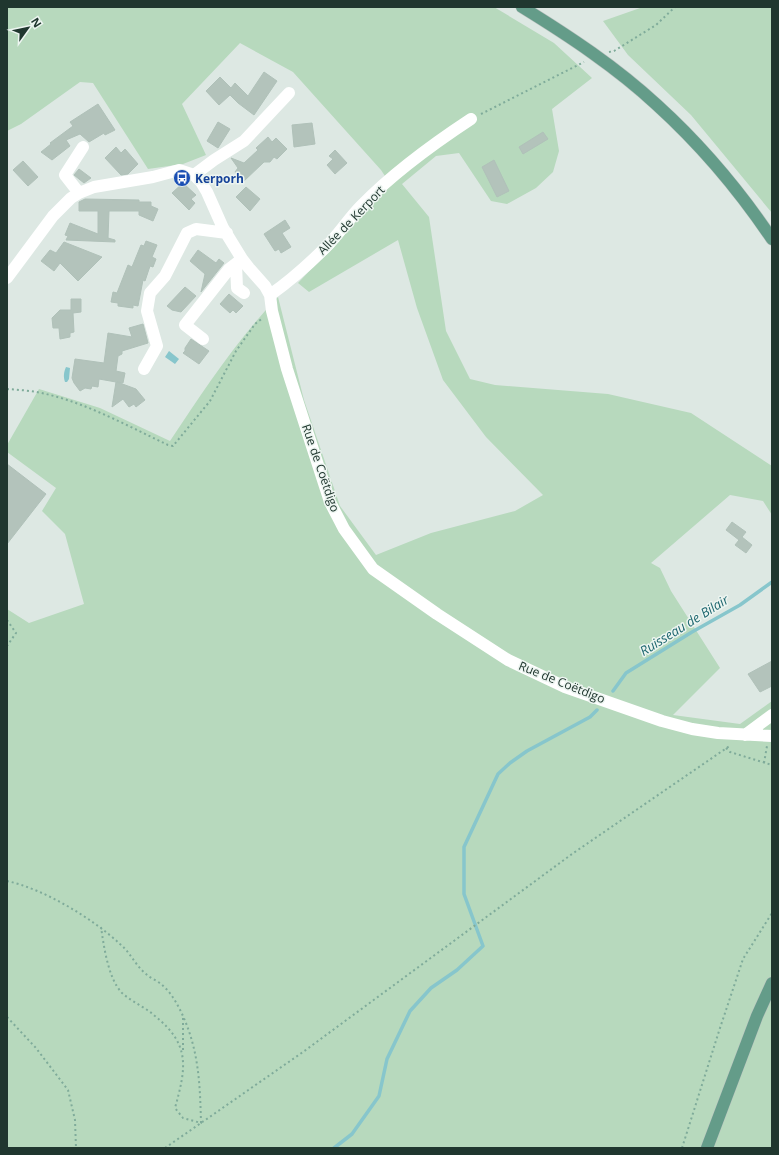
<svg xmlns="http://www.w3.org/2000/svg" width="779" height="1155" viewBox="0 0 779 1155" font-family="'Open Sans',sans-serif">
  <rect width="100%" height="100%" fill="#dde8e3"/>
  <path fill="#b7d9bd" d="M7 7H494L554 43 592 78 552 109 559 151 553 172 536 188 507 204 491 201 459 153 436 156 402 184 429 217 446 331 470 379 495 385 608 394 691 413 772 466V515L763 501 730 495 651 563 660 568 671 591 720 668 673 715 740 724 772 701V1148H7V609L29 623 84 604 65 534 42 511 56 488 7 452V445L39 389 100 408 170 441C204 390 235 342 278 297L304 400 340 506 376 555 431 533 515 511 543 495 486 437 443 380 417 308 398 240 309 292 298 283 391 185 381 170 293 72 240 43 182 104 206 155 183 164 148 169 93 83 80 82 21 124 7 131Z
    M643 7H772V213L691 115 628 55 603 21Z"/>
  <path fill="#87c6cc" d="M169 351 179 359 175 364 165 357Z
    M66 367 70 368 69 379 67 382H65C63 376 64 372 66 367Z"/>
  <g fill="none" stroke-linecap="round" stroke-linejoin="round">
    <path stroke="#87c6cc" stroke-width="3.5" d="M613 691 626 673 692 632 740 605 772 582
      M334 1148 352 1134 379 1096 387 1059 410 1011 431 988 457 970 483 946 464 894V847L498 774 510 763 527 751 590 717 597 710"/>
  </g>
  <path fill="#b3c3bb" stroke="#b0c1b9" d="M264 72 277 81 254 115 238 103 230 95 219 105 206 91 220 77 231 88 235 83 248 96Z
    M98 104 115 130 105 135 104 133 89 142 80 134 66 140 70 146 52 160 41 152 51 144 50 143 73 126 70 122Z
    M218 122 230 129 218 148 207 141Z
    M312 123 315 144 294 147 292 125Z
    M543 132 548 139 523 154 519 147Z
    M268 137 272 142 276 138 287 149 277 159 274 157 270 162H264L243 182 235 172 238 168 231 158 244 163 258 150 256 148Z
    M116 147 121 153 125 149 138 164 128 174 121 175 105 158Z
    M335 150 347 163 335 174 327 165 333 159 329 156Z
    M494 160 509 191 497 197 482 167Z
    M23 161 38 177 28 186 13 170Z
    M79 169 91 178 84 183 74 175Z
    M183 183 196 195 191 199 195 203 189 210 172 193Z
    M246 187 260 199 250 211 236 197Z
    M85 199 139 200V202H151V206L158 209 153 221 139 215V211H109L108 238 115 240V242L66 240 68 236 65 235 70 223 98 234V211H79V202Z
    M285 220 290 228 282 233 291 247 281 253 279 249 275 251 264 234Z
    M146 241 157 245 152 257 156 259 153 267 150 266 145 281 143 280 138 306 133 305V308L118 306V303L111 302 113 292 117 293 128 265 132 267 141 245 144 246Z
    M64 242 102 257 78 281 60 263 54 271 41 261 50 250 56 253Z
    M198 250 216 263 219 259 224 263 201 292 205 274 190 261Z
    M185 287 196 296 181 312 172 310 167 306Z
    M229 294 243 306 236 313 233 310 230 313 220 304Z
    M71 299H81V312L73 313 74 332 70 333V337L60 339 59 328H53L52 318 60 310H71Z
    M143 324 148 343 122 351V354L118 356 116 371 125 373 123 383 117 382 136 389 145 400 136 407 134 404 129 407 123 399 112 407 116 382 99 379 98 387 92 386 91 389 85 388 80 391 74 383 72 378 75 359 104 363 108 333 132 337 129 328Z
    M191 339 209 351 199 364 183 353 185 351V348Z
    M7 464 46 494 7 544Z
    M732 522 746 532 742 537 752 545 746 553 735 545 739 540 726 530Z
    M772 661V686L760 692 748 674Z"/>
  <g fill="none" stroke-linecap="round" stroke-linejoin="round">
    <g stroke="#bcc3c1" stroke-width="13">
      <path id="major" d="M522 7C569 36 616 67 657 105 701 145 739 190 772 239
        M707 1148 757 1016 772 983"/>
    </g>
    <path stroke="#7fab9a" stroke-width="2" stroke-dasharray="2 3" stroke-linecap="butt" d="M609 52 614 51 656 25 675 7
      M481 114 584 62
      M7 389C21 390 36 391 50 395 90 405 130 427 168 445L173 446 210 401 236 351 255 324 263 318
      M7 620 16 633 7 646
      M726 748 730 752 772 765
      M764 763 767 746
      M7 881C44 889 92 918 120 944 130 952 135 965 146 974 150 978 156 980 161 984 171 992 178 1005 183 1016 199 1052 200 1085 201 1123L183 1118 175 1108C186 1068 191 1045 155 1016 145 1007 132 1002 122 993 108 978 104 947 101 927
      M7 1017 36 1048 68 1090 75 1120 76 1148
      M183 1050V1017
      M165 1148 303 1052 572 854 731 745
      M682 1148 719 1031 743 959 772 913"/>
    <path stroke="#fff" stroke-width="12" d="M194 175 214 160 244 141 289 93
      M79 193 65 175 83 147
      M236 264 237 288 244 293
      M7 278 53 216 71 198 79 193 94 187 153 177 179 170 194 175 201 182 207 192 223 228 242 259 249 268 265 286 270 295 272 311 287 369 330 502 344 529 373 569 437 614 508 660 565 687 662 721 692 729 718 733 772 736
      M270 295C290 281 308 265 326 247 339 234 349 218 361 206 394 172 433 144 471 119
      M203 339 185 325 229 269 242 259
      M144 369 157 346 147 311 150 293 165 276 187 233 196 229 227 233
      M745 735 772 715"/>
    <use href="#major" stroke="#649c89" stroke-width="12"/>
  </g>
  <defs>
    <g id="bus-disc" transform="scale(0.9)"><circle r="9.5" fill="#1a4fb4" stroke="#edf5f1"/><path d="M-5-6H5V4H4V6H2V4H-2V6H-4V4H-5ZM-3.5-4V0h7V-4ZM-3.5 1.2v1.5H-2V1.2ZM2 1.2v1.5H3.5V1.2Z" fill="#fff"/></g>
  </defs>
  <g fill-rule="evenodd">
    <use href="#bus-disc" x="182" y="178"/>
  </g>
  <g text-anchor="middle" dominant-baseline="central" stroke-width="3" stroke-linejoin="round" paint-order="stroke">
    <g font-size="12" font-weight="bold" fill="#164399" stroke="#edf5f1" text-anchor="start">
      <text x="195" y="178">Kerporh</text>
    </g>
    <g font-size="12" fill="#20372f" stroke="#edf5f1">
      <text transform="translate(351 220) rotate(-46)">Allée de Kerport</text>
      <text transform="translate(321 468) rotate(71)">Rue de Coëtdigo</text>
      <text transform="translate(562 682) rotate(22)">Rue de Coëtdigo</text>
    </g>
    <g font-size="13" font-style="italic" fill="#1e676f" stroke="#edf5f1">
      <text transform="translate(684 625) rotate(-32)">Ruisseau de Bilair</text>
    </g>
  </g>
  <rect width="779" height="1155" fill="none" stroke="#20372f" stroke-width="16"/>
  <g transform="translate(28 28) rotate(57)" stroke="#edf5f1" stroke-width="3" paint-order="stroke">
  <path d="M0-3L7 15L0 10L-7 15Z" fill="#20372f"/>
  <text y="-6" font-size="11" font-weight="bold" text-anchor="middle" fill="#20372f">N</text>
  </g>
</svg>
